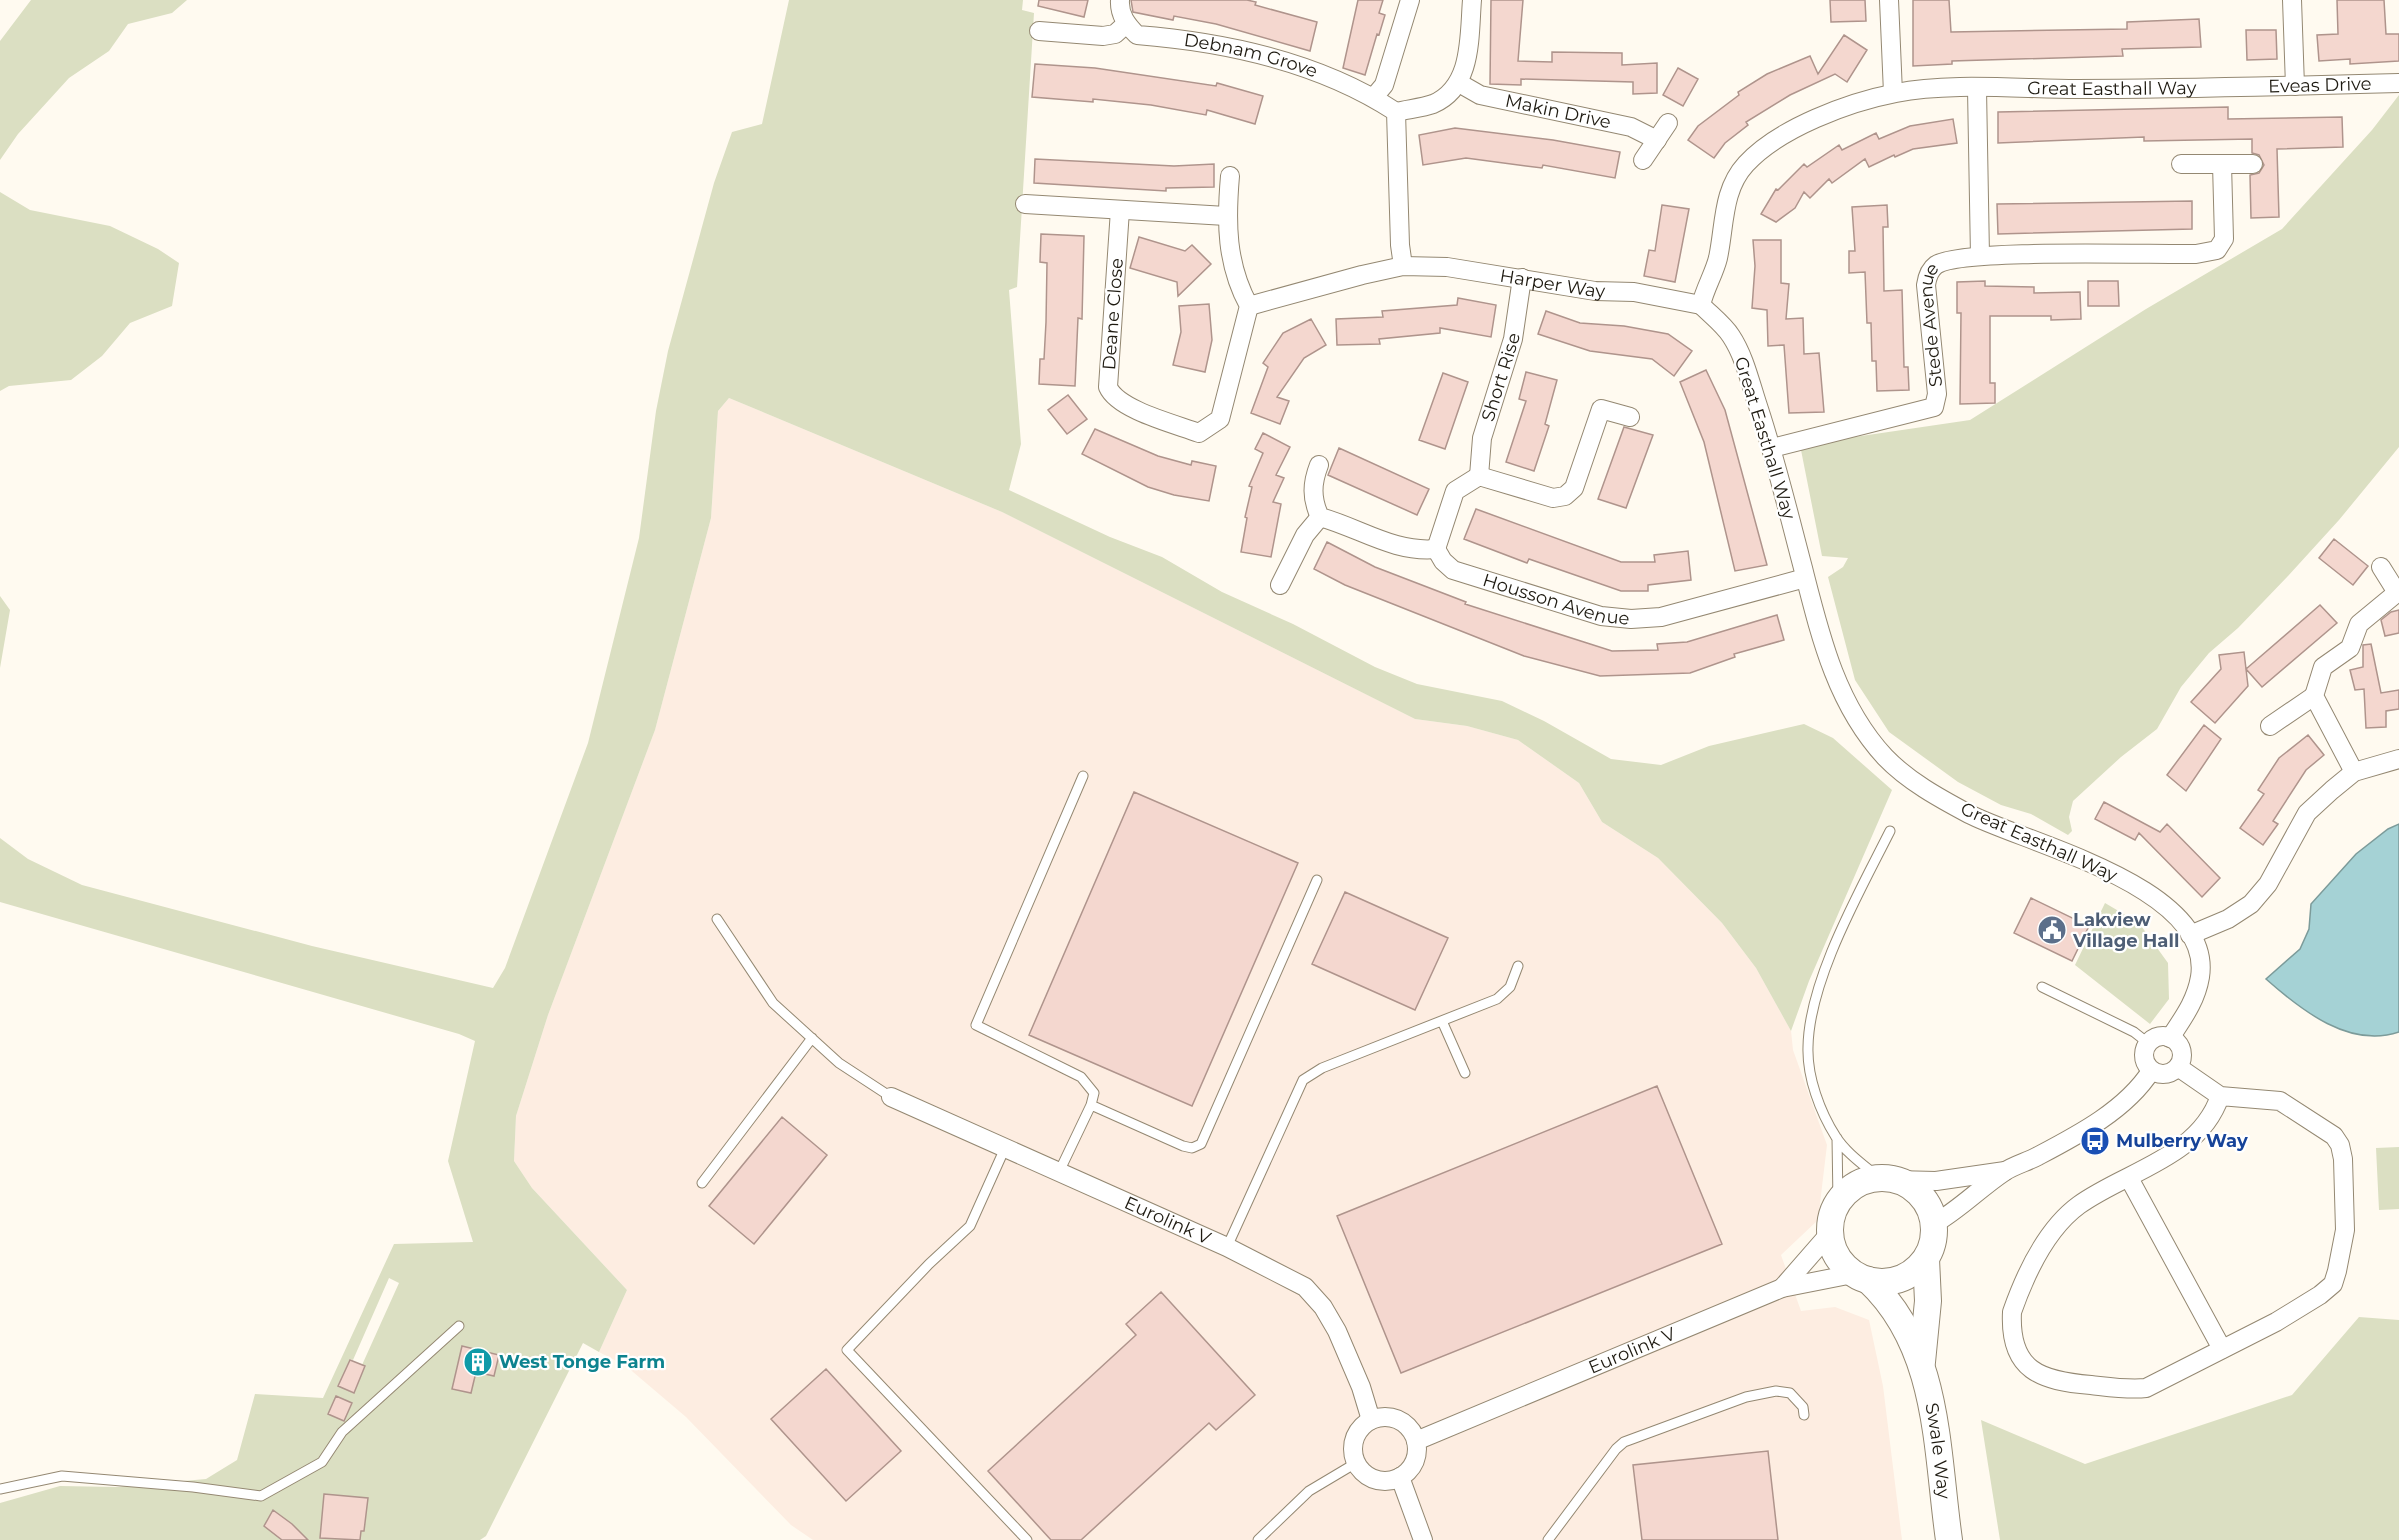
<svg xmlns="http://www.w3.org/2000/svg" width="2399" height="1540" viewBox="0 0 2399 1540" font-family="Montserrat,sans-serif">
  <rect width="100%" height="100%" fill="#fffaf0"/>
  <path fill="#fdede1" d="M729 398 1002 512 1415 719 1467 726 1518 740 1579 783 1602 822 1658 858 1722 923 1756 968 1791 1031 1793 1050 1827 1145 1818 1220 1781 1255 1801 1311 1835 1307 1869 1320 1883 1386 1902 1540H813L791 1525 686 1417 626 1366 599 1352 627 1290 532 1188 514 1161 516 1116 548 1015 655 730 711 518 718 411Z"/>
  <path fill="#dbdfc2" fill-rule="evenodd" d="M31 0H187L172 13 128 24 109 51 69 78 18 134 0 160V41Z
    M789 0H1023L1022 10 1034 13 1017 287 1009 290 1021 444 1009 490 1110 537 1162 557 1222 592 1293 624 1375 667 1417 684 1502 701 1544 721 1611 759 1661 765 1709 746 1804 724 1833 738 1892 790 1809 981 1791 1031 1756 968 1722 923 1658 858 1602 822 1579 783 1518 740 1467 726 1415 719 1002 512 729 398 718 411 711 518 655 730 548 1015 516 1116 514 1161 532 1188 627 1290 599 1352 583 1343 486 1536 480 1540H0V1503L60 1486 116 1487 206 1479 237 1460 255 1394 323 1398 394 1244 473 1242 448 1161 475 1041 459 1034 0 902V838L28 859 82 885 312 946 493 988 505 968 588 743 639 538 656 411 668 351 714 183 732 132 762 124ZM389 1278 399 1283 362 1365 365 1367 353 1393 338 1386 350 1359 353 1360ZM462 1346 499 1355 494 1376 476 1372 471 1393 452 1389Z
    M2399 95V447L2339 520 2288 576 2238 628 2209 653 2181 687 2157 729 2121 757 2073 801 2069 817 2072 831 2068 835 2031 814 2001 805 1958 782 1889 732 1855 680 1828 577 1843 567 1848 558 1822 556 1800 445 1970 420 2146 309 2282 229 2372 130Z
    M0 192 30 210 110 226 158 249 179 263 172 306 130 323 102 356 71 380 9 386 0 391Z
    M0 596 10 610 0 668Z
    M2105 903 2139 923 2168 963 2169 999 2150 1024 2075 965Z
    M2399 1147V1209L2379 1210 2376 1148Z
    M2359 1317 2399 1320V1540H2000L1981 1420 2085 1464 2292 1395Z"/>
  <path fill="#a5d2d5" stroke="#7c9b9a" stroke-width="1.5" d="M2399 824V1032C2350 1049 2301 1010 2266 979L2300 949 2309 929 2311 904 2356 854 2388 829Z"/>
  <path fill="#f4d7cf" stroke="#af948c" stroke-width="1.5" d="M1039 0H1088L1084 17 1038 6Z
    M1131 0H1247L1256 2 1255 5 1317 22 1310 51 1216 24 1174 16 1173 20 1133 12Z
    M1358 0H1383L1379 13 1385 15 1379 35 1377 34 1365 75 1343 68Z
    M1491 0H1523L1518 61 1552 62V52L1622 53V65L1657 63V93L1633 94V82L1521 79V85L1490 84Z
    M1830 0H1865L1866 21 1831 22Z
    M1913 0H1949L1951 32 2127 29V22L2199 19 2201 47 2122 49 2123 56 1952 61V64L1913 66Z
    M2337 0H2384L2386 34H2399V61L2350 64V59L2319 61 2317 35 2338 34Z
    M2246 30H2276L2277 59 2247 60Z
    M1844 35 1867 50 1847 82 1835 74 1790 95 1746 122 1748 125 1725 143 1714 158 1688 140 1698 126 1739 95 1738 92 1767 74 1810 56 1818 74Z
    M1035 64 1095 68 1216 86 1217 83 1263 96 1255 124 1207 110 1206 115 1151 105 1093 99V102L1032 97Z
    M1678 68 1698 79 1683 106 1663 95Z
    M2228 107V119L2342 117 2343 147 2277 149 2279 217 2251 218 2250 175 2259 173 2264 165 2259 155 2252 153V139L2144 141V137L1998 143V112Z
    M1953 119 1957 143 1913 149 1895 157 1894 155 1869 167 1865 159 1832 183 1829 179 1810 198 1804 192 1795 208 1776 222 1761 214 1776 189 1778 190 1804 164 1807 167 1839 145 1842 150 1876 133 1879 139 1910 126Z
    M1455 128 1553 140 1620 152 1615 178 1543 165 1542 168 1466 158 1423 165 1419 135Z
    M1035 159 1174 166 1214 164V187L1166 188V191L1034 183Z
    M2192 201V229L1998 234 1997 204Z
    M1662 205 1689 209 1675 282 1644 276 1649 250 1655 251Z
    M1887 205 1888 227H1883L1884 291 1902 290 1904 367H1908L1909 390 1877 391 1876 361H1872L1871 323H1867L1865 272 1849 273V251H1855L1852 207Z
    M1041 234 1084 236 1082 319 1078 318 1075 386 1039 384 1040 359H1044L1046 322 1047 263 1040 262Z
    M1139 237 1185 251 1192 245 1211 264 1178 296 1177 282 1130 268Z
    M1753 240H1781V283L1789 284 1786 319 1803 318 1804 354 1819 353 1824 412 1789 413 1784 345 1768 346 1767 310 1752 308 1755 266Z
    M1985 281V286L2034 287V293L2080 292 2081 319 2051 320V316H1990V383H1995V403L1960 404 1961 313H1957V282Z
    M2088 281H2118L2119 306H2088Z
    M1458 298 1496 305 1491 337 1440 328V333L1379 339 1380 344 1337 345 1336 319 1383 317 1382 311 1457 305Z
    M1209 304 1212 340 1205 372 1173 365 1181 332 1179 306Z
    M1546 311 1580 323 1624 326 1668 334 1692 351 1674 376 1652 359 1590 351 1538 334Z
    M1311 319 1326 345 1304 358 1277 397 1289 401 1280 424 1251 413 1268 367 1263 363 1283 333Z
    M1706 370 1725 410 1767 565 1735 571 1704 442 1680 382Z
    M1526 372 1557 380 1545 424 1549 426 1534 471 1506 462 1526 401 1519 399Z
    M1443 373 1468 382 1445 449 1419 440Z
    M1068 395 1087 419 1067 434 1048 410Z
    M1624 427 1653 435 1626 508 1598 499Z
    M1095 429 1158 456 1191 465 1192 461 1216 466 1209 501 1174 495 1148 487 1082 454Z
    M1263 433 1290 447 1276 475 1284 478 1273 502 1281 504 1271 557 1241 552 1247 518 1245 517 1252 487 1249 486 1263 453 1255 449Z
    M1339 448 1429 489 1417 515 1328 475Z
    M1476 509 1621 562H1655L1654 555 1688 551 1691 580 1648 585V591H1621L1529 559 1527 563 1464 539Z
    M2334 539 2368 566 2353 585 2319 558Z
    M1327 542 1375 567 1466 602 1465 604 1612 651 1658 650 1657 644 1687 642 1777 615 1784 640 1734 654 1735 657 1690 673 1600 676 1524 656 1345 585 1314 569Z
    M2320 605 2337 623 2262 687 2246 669Z
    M2399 610V633L2385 636 2381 620 2391 612Z
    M2371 644 2381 693 2399 690V709L2386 711V727L2366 728 2364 689 2355 690 2350 670 2363 667V645Z
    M2244 652 2248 686 2215 723 2191 702 2221 669 2219 655Z
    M2204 725 2221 739 2186 791 2167 775Z
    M2308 735 2324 755 2306 770 2273 821 2278 824 2263 845 2240 828 2264 794 2258 790 2279 758Z
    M1134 792 1298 863 1192 1106 1029 1035Z
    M2104 802 2160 832 2167 824 2220 878 2202 897 2139 833 2135 840 2095 819Z
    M1345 892 1448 938 1415 1010 1312 964Z
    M2031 898 2089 926 2072 961 2014 933Z
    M1657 1086 1722 1244 1401 1373 1337 1216Z
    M782 1117 827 1155 754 1244 709 1206Z
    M1161 1292 1255 1395 1216 1430 1209 1423 1081 1540H1051L988 1471 1136 1335 1126 1324Z
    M462 1346 499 1355 494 1376 476 1372 471 1393 452 1389Z
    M350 1360 365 1366 354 1393 338 1386Z
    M826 1369 901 1451 846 1501 771 1419Z
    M336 1396 352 1403 344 1421 328 1414Z
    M1768 1451 1778 1540H1642L1633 1465Z
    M324 1494 368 1498 364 1531H361L360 1540 320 1538Z
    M273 1510 292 1524 308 1540H282L264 1526Z"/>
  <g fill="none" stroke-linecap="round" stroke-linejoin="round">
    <g stroke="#948872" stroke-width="11">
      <path id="lane" d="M717 919 773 1003 839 1063 891 1097
        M2042 987 2134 1032 2148 1043
        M1442 1021 1465 1073
        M1091 1105 1183 1146 1192 1148 1201 1144 1317 880
        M1837 1138 1838 1202
        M1005 1148 970 1226 929 1264 847 1350 1027 1540
        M1059 1172 1091 1105 1094 1093 1081 1077 976 1025 1083 776
        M1879 1178C1865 1166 1846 1153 1836 1137 1820 1112 1807 1077 1808 1047 1809 980 1860 891 1890 831
        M702 1183 812 1038
        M1227 1247 1303 1080 1322 1068 1497 999 1510 987 1518 966
        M0 1489 62 1476 193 1487 261 1496 322 1462 342 1432 459 1326
        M1258 1540 1309 1491 1356 1463
        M1548 1540 1616 1449 1624 1442 1746 1397 1776 1391 1790 1393 1803 1407 1804 1415"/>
    </g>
    <g stroke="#948872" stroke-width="20">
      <g id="street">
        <path id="s1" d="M1120 0C1119 15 1127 25 1137 35 1226 42 1320 62 1396 112L1400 245 1403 266"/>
        <path d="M1889 0 1893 93"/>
        <path d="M2292 0 2295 86"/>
        <path d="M1039 31 1103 36 1115 34 1126 24"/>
        <path id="s2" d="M1459 83 1480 95 1631 127 1657 140"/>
        <path d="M1977 89 1980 256"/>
        <path d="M1374 97 1384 85 1410 0"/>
        <path d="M1396 112C1408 109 1422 108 1433 104 1473 87 1469 36 1472 0"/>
        <path d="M1643 160 1668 123"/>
        <path d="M2181 164H2253"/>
        <path d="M1025 204 1226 216"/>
        <path d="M1120 210 1108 387C1118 410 1175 424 1199 433L1220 419 1249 306C1226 264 1226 222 1230 176"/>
        <path id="s3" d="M1249 306 1362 275 1403 266 1447 267 1595 291 1634 292 1701 305"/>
        <path id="s4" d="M1772 448 1934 407 1937 394 1926 285C1927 278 1929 270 1936 265 1960 248 2155 255 2196 254L2217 250 2224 239 2222 164"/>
        <path d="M1319 465C1312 483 1311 498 1320 517 1360 528 1394 553 1436 549"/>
        <path id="s5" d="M1479 476 1482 438 1513 339 1522 278"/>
        <path id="s6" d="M1436 549 1443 561 1453 570 1601 616 1631 619 1661 617 1805 578"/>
        <path d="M1436 549 1455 491 1479 476 1553 498 1565 496 1574 488 1601 409 1630 417"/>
        <path d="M2381 567 2396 591"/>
        <path d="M1280 585 1305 535 1320 517"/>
        <path d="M2270 726 2314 696"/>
        <path d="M2354 772 2314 696 2323 667 2350 648 2359 624 2399 591"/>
        <path d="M2190 935 2228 919 2251 904 2268 884 2307 813 2332 790 2354 772 2399 759"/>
        <circle cx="2163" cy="1055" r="19"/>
        <path id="s7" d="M2170 1038C2183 1018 2196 1001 2200 977 2214 887 2028 844 1969 814 1939 798 1908 781 1885 757 1836 704 1820 635 1803 568 1789 515 1776 461 1759 409 1751 386 1745 357 1731 336 1724 325 1711 315 1701 305 1705 288 1714 274 1718 258 1725 225 1722 190 1746 164 1779 128 1849 102 1896 93 1949 82 2021 89 2077 89 2184 89 2292 86 2399 83"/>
        <path d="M2178 1067 2220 1096 2280 1101 2334 1136 2340 1145 2343 1159 2345 1230 2337 1271 2333 1284 2320 1295 2276 1322 2146 1388C2128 1390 2109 1387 2091 1385 2041 1381 2009 1371 2012 1312 2025 1275 2046 1229 2079 1205 2126 1171 2199 1158 2220 1096"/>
        <path id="s8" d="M891 1097 1227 1247 1305 1287 1323 1307 1337 1331 1361 1387 1371 1420"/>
        <path d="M2129 1178 2222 1349"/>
        <path d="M1895 1180 1936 1181 2005 1171"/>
        <path d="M1934 1224C1960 1209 1980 1188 2004 1172 2014 1165 2027 1162 2038 1156 2078 1135 2126 1110 2151 1071"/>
        <path d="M1782 1288 1830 1233"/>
        <circle cx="1385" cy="1449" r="32"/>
        <path id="s9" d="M1416 1441 1782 1288 1853 1274"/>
        <path d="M1400 1477 1423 1540"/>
      </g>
    </g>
    <g stroke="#948872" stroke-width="28">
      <g id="secondary">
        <circle cx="1882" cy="1230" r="52"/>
        <path id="s10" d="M1868 1280C1940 1347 1936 1449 1949 1540"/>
        <path d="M1922 1362 1928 1301 1926 1259"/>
      </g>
    </g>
    <use href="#lane" stroke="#fff" stroke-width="9"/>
    <use href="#street" stroke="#fff" stroke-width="18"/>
    <use href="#secondary" stroke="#fff" stroke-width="26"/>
  </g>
  <defs>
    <g id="civic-disc" transform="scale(1.5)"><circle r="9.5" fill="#5c6f8a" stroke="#fff"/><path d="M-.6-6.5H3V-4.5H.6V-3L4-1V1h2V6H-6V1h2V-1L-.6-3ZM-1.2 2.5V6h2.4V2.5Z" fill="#fff"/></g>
    <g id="bus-disc" transform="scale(1.5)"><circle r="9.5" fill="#1a4fb4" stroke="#fff"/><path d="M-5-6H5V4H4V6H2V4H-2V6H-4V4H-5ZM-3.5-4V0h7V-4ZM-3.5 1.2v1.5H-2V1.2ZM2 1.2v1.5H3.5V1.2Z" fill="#fff"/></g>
    <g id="building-disc" transform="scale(1.5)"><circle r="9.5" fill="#0f9aa8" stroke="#fff"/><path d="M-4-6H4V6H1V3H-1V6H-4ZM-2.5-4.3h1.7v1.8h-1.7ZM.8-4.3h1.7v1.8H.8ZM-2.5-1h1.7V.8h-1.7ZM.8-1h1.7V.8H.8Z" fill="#fff"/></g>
  </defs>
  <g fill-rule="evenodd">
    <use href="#civic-disc" x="2052" y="930"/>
    <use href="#bus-disc" x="2095" y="1141"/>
    <use href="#building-disc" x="478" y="1362"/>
  </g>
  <g text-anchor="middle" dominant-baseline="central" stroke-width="4.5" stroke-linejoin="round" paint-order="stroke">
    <g font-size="18" fill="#1e1a11" stroke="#fff">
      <text stroke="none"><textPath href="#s1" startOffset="156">Debnam Grove</textPath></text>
      <text stroke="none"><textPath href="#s7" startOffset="1708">Eveas Drive</textPath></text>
      <text stroke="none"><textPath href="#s7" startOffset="1500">Great Easthall Way</textPath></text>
      <text stroke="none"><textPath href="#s2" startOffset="104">Makin Drive</textPath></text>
      <text stroke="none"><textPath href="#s3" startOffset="310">Harper Way</textPath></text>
      <text transform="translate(1113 314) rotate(-86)">Deane Close</text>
      <text stroke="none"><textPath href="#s4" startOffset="250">Stede Avenue</textPath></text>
      <text stroke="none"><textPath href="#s5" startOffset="102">Short Rise</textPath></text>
      <text transform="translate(1765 438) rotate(73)">Great Easthall Way</text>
      <text stroke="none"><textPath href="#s6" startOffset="135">Housson Avenue</textPath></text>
      <text transform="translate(2039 842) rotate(24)">Great Easthall Way</text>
      <text stroke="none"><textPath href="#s8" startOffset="303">Eurolink V</textPath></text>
      <text stroke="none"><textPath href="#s9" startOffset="234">Eurolink V</textPath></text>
      <text stroke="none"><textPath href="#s10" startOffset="189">Swale Way</textPath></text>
    </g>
    <g font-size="18" font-weight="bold" fill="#4e5e75" stroke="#fff" text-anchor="start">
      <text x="2073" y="920">Lakview<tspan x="2073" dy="21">Village Hall</tspan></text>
    </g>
    <g font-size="18" font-weight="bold" fill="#164399" stroke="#fff" text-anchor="start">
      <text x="2116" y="1141">Mulberry Way</text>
    </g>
    <g font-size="18" font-weight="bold" fill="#0d838f" stroke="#fff" text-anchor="start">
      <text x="499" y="1362">West Tonge Farm</text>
    </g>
  </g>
</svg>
